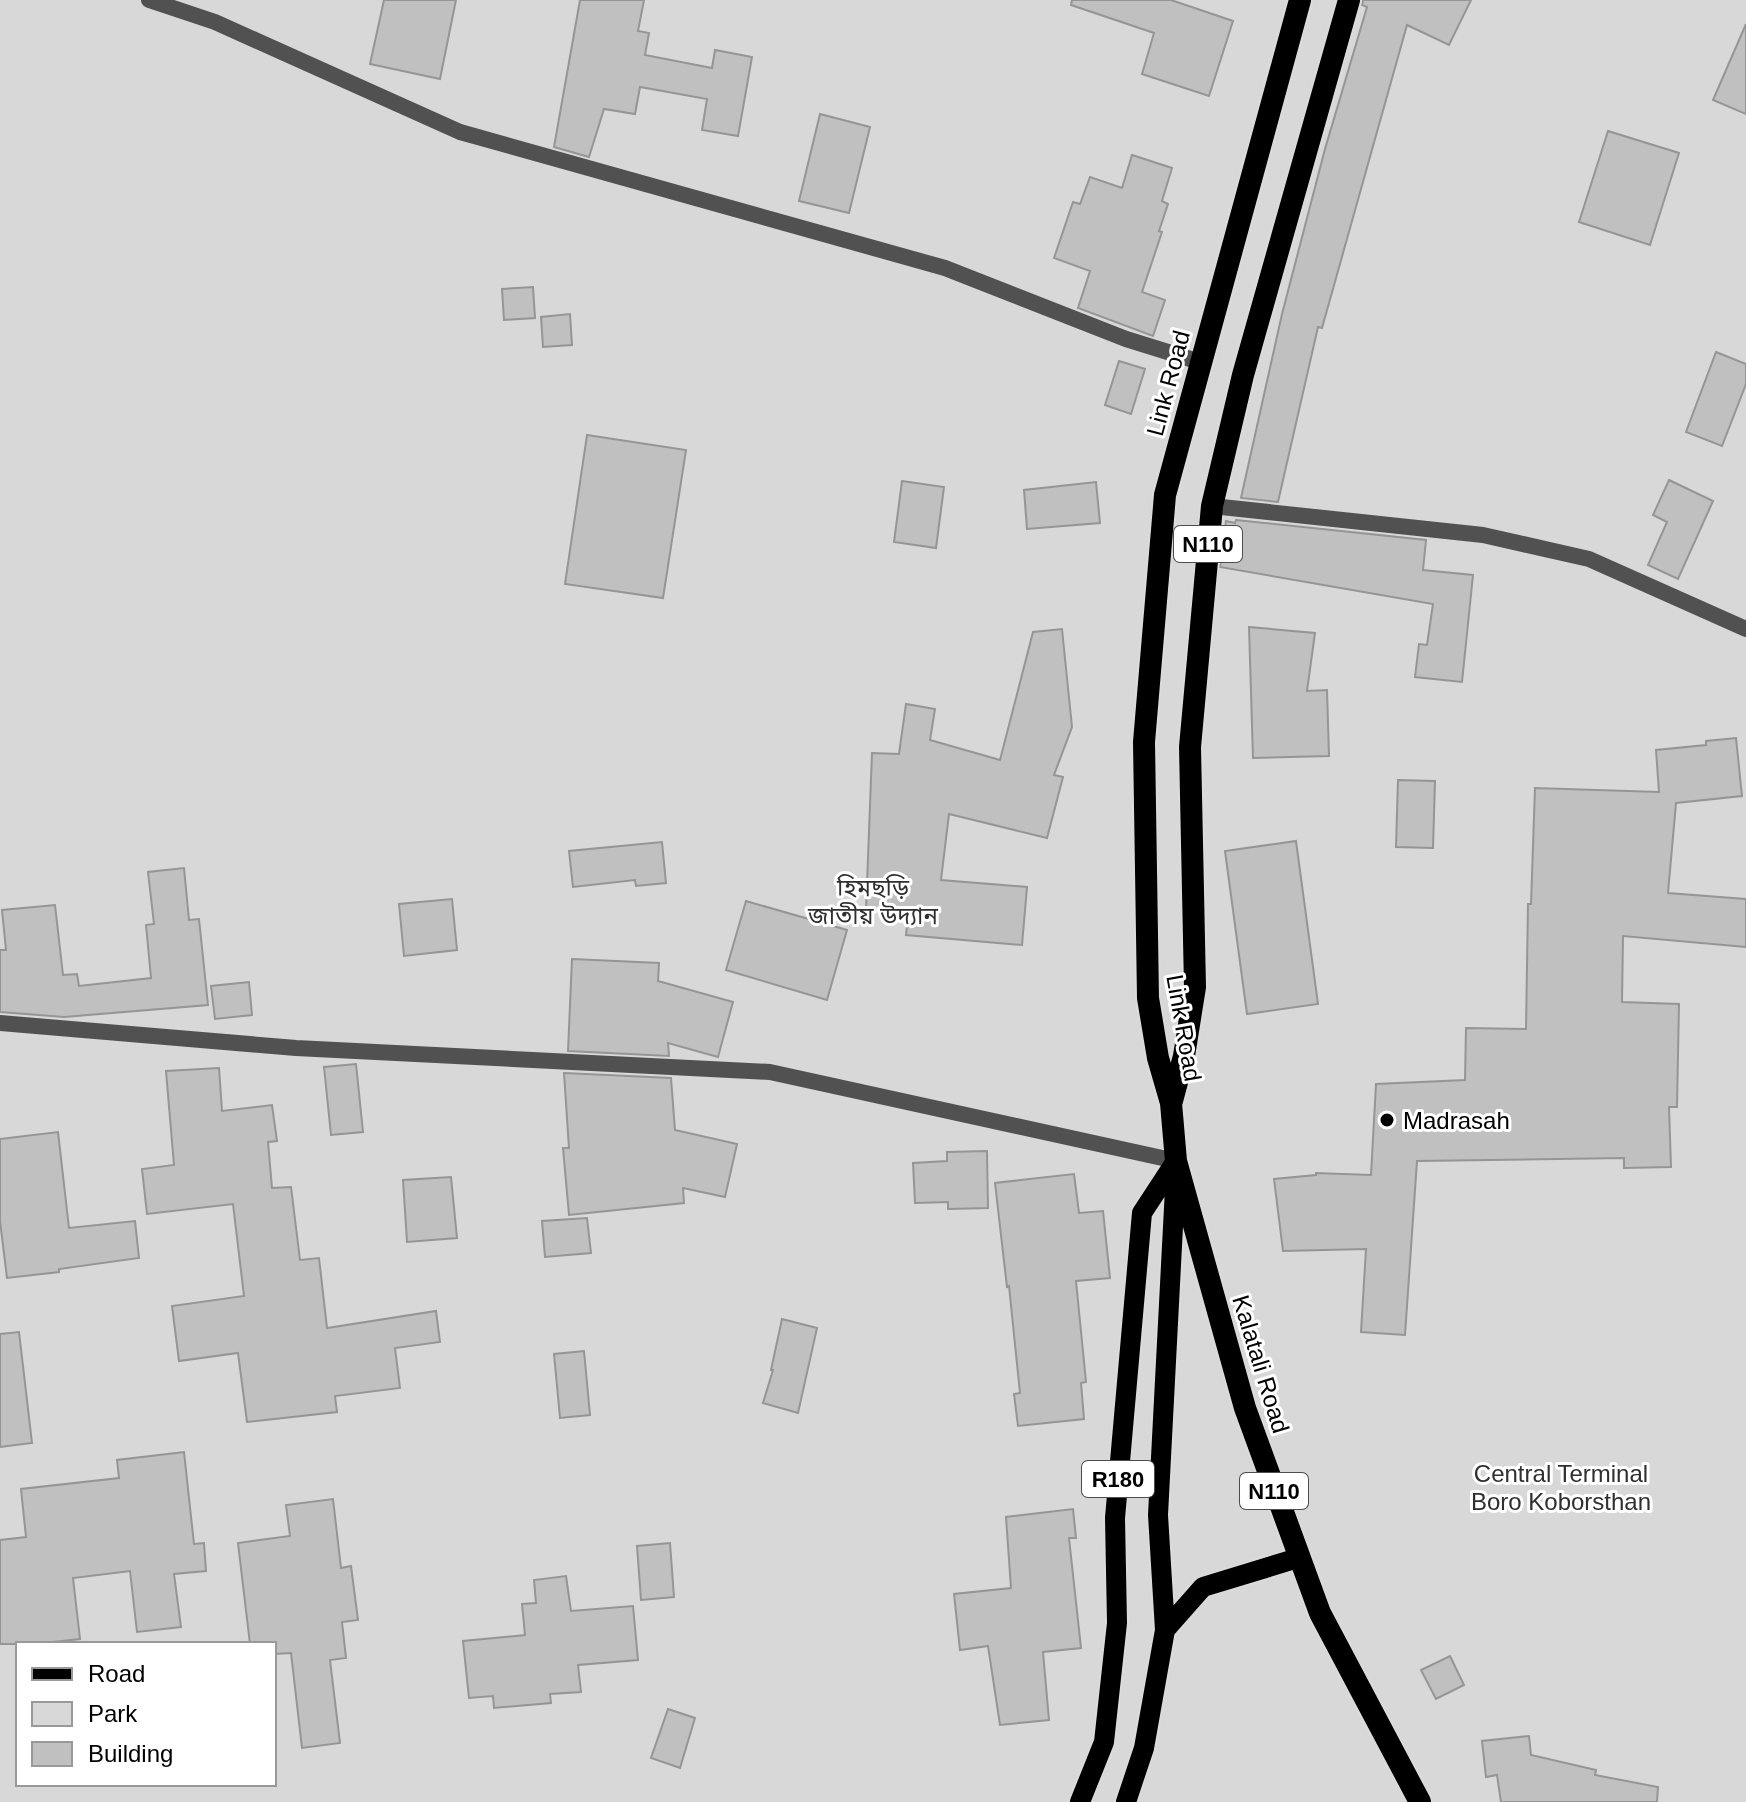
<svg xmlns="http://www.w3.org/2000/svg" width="1746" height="1802" viewBox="0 0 1746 1802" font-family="Arial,'Noto Sans Bengali',sans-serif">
  <rect width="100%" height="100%" fill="#fff"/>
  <path fill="#d8d8d8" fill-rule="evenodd" d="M0 0H1746V1802H0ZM18 1644H274V1784H18Z"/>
  <path fill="#c0c0c0" stroke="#959595" stroke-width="2" d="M384 0H456L440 79 370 64Z
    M580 0H644L638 31 649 33 645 55 712 68 715 50 752 57 738 136 702 130 707 99 640 87 635 114 604 109 589 157 554 147Z
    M1072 0H1171L1233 21 1209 96 1142 74 1154 33 1071 5Z
    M1363 0H1471L1449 45 1407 25 1322 328 1318 327 1278 502 1241 498 1282 314 1325 149 1367 7 1362 5Z
    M1746 24V114L1713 100Z
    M820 114 870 127 849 213 799 201Z
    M1608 131 1679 153 1650 245 1579 222Z
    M1132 155 1172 168 1162 201 1168 204 1159 231 1162 232 1142 292 1165 300 1153 336 1078 308 1090 271 1054 258 1073 202 1080 204 1090 177 1122 188Z
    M533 287 535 318 504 320 502 289Z
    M570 314 572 345 543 347 541 317Z
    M1716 352 1746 364V384L1722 446 1686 432Z
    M1119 361 1145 369 1131 414 1105 405Z
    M587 435 686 450 663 598 565 584Z
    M1669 480 1713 501 1678 579 1648 565 1667 522 1653 515Z
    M902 481 944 487 936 548 894 542Z
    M1096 482 1100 523 1027 529 1024 490Z
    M1236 520 1426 540 1423 570 1473 575 1462 682 1415 677 1419 644 1427 645 1433 604 1220 567 1226 521 1235 523Z
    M1249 627 1315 633 1307 691 1327 690 1329 756 1253 758Z
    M1062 629 1072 727 1054 775 1063 777 1047 838 949 814 941 880 1027 887 1022 945 906 935 909 911 866 910 872 753 899 754 906 704 935 709 930 740 1000 760 1033 632Z
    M1736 738 1742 796 1676 803 1668 893 1746 899V947L1623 936 1622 1002 1679 1004 1677 1107H1669L1671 1167 1624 1168V1158L1417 1161 1405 1335 1361 1332 1366 1249 1283 1251 1274 1179 1316 1175V1173L1371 1175 1376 1084 1465 1080 1466 1028 1526 1029 1528 904H1531L1535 788 1659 792 1656 750 1706 745V741Z
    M1398 780 1435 781 1433 848 1396 847Z
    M1296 841 1318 1004 1247 1014 1225 851Z
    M662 842 666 883 636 886 635 880 573 887 569 851Z
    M184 868 189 920 199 919 208 1005 64 1017 0 1012V950H6L2 910 55 905 63 975 77 974 79 986 151 978 146 925 154 924 148 872Z
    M452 899 457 950 404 956 399 904Z
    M746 901 847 930 827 1000 726 970Z
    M572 959 659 963 658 981 733 1002 718 1057 668 1043 669 1056 568 1051Z
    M249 982 252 1015 215 1019 211 986Z
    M356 1064 363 1132 331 1135 324 1067Z
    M219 1068 222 1111 272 1105 277 1141 268 1142 272 1188 291 1187 300 1260 319 1258 327 1328 436 1311 440 1342 395 1348 400 1388 335 1396 337 1412 247 1422 238 1353 179 1361 172 1306 244 1296 233 1204 147 1214 142 1169 174 1165 166 1071Z
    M564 1073 671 1078 675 1130 737 1144 725 1197 683 1188 684 1203 569 1215 563 1148H569Z
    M58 1132 69 1228 135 1221 139 1258 59 1269V1272L7 1278 0 1221V1139Z
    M987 1151 988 1208 948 1209V1202L915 1203 913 1163 947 1161V1152Z
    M1074 1174 1079 1213 1103 1211 1110 1278 1076 1281 1086 1382 1081 1383 1084 1419 1018 1426 1014 1394 1020 1393 1009 1286 1007 1287 995 1183Z
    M451 1177 457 1238 407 1242 403 1180Z
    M587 1218 591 1253 545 1257 542 1221Z
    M782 1319 817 1328 798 1413 763 1403 773 1370H771Z
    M19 1332 32 1443 0 1447V1334Z
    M584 1351 590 1415 560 1418 554 1354Z
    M184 1452 194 1544 204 1543 206 1571 174 1574 181 1627 137 1632 130 1571 73 1578 80 1639 35 1644H0V1540L26 1537 21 1489 119 1478 117 1460Z
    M333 1499 341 1568 351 1566 358 1620 342 1622 346 1658 330 1660 340 1743 302 1748 291 1653 274 1654V1644H250L238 1543 290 1536 286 1505Z
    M1073 1509 1076 1538H1069L1081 1648 1043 1652 1049 1720 1000 1725 988 1646 960 1650 954 1594 1011 1588 1006 1517Z
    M670 1543 674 1597 641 1600 637 1546Z
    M566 1576 571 1611 633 1606 638 1660 578 1665 581 1692 550 1694 551 1703 494 1708 493 1696 469 1698 463 1641 525 1635 522 1604 536 1603 534 1580Z
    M1450 1656 1464 1685 1436 1699 1421 1670Z
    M668 1709 695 1718 680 1768 651 1758Z
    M1529 1736 1531 1755 1596 1770 1595 1775 1658 1787 1657 1802H1501L1497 1775 1486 1777 1482 1741Z"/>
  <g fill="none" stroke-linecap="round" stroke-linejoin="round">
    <g stroke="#dbdbdb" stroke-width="24">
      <path id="primary" d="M1165 1630 1203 1587 1298 1558
        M1080 1802 1104 1742 1117 1623 1115 1518 1142 1213 1176 1161
        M1126 1802 1144 1748 1165 1630 1158 1515 1176 1169"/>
    </g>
    <g stroke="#dbdbdb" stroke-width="26">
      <path id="trunk" d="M1300 0 1165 495 1144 742 1148 998 1158 1058 1171 1103 1176 1161 1245 1408 1320 1613 1420 1802
        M1172 1101 1184 1056 1195 987 1190 747 1212 506 1243 375 1349 0"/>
    </g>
    <path stroke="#515151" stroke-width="16" d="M149 0 215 22 460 132 945 268 1126 339 1200 362
      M1212 506 1483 535 1589 559 1746 629
      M0 1023 296 1048 770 1072 1176 1161"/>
    <use href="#primary" stroke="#000" stroke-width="20"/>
    <use href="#trunk" stroke="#000" stroke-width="22"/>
  </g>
  <circle fill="#000" stroke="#fff" stroke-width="3" cx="1387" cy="1120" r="8"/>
  <g text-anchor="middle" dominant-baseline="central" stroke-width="6" stroke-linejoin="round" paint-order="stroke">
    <g fill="#fff" stroke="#4c4c4c" stroke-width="2">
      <rect x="1174" y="526" width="68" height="36" rx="6"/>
      <rect x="1082" y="1461" width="72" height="36" rx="6"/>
      <rect x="1240" y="1473" width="68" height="36" rx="6"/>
    </g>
    <g font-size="22" font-weight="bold" fill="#000">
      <text x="1208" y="544">N110</text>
      <text x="1118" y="1479">R180</text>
      <text x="1274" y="1491">N110</text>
    </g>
    <g font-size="24" fill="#000" stroke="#fff">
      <text transform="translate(1168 383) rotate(-75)">Link Road</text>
      <text transform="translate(1184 1028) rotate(80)">Link Road</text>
      <text transform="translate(1261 1364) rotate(73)">Kalatali Road</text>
    </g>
    <g font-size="24" fill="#2f2f2f" stroke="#fff">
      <text x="873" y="887">হিমছড়ি<tspan x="873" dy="28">জাতীয় উদ্যান</tspan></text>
      <text x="1561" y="1473">Central Terminal<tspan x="1561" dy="28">Boro Koborsthan</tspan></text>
    </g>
    <g font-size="24" fill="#000" stroke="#fff" text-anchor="start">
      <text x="1403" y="1120">Madrasah</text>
    </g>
  </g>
  <rect x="16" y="1642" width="260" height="144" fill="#ffffff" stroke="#999999" stroke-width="2"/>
  <rect x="32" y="1668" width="40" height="12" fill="#000000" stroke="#999999" stroke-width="2"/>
  <text x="88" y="1682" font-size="24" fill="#000000">Road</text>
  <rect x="32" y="1702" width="40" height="24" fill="#d8d8d8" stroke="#999999" stroke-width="2"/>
  <text x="88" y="1722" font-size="24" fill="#000000">Park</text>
  <rect x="32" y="1742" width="40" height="24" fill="#c0c0c0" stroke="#999999" stroke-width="2"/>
  <text x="88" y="1762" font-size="24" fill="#000000">Building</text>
</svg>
